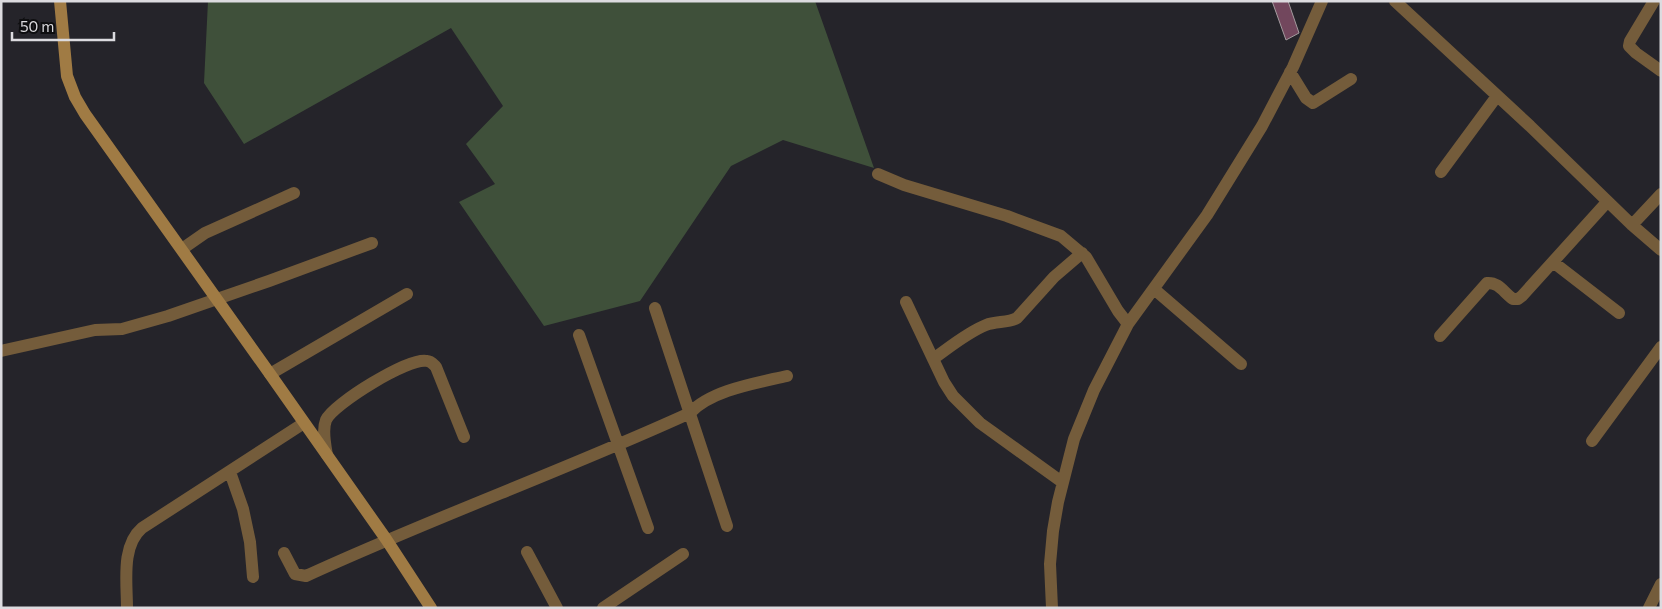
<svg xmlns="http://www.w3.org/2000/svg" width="1662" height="609" viewBox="0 0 1662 609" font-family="Commissioner,sans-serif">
  <rect width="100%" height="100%" fill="#25242a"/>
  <path fill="#3f503a" d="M208 1H815L874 168 783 140 731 166 640 301 544 326 459 202 495 184 466 144 503 106 451 28 244 144 204 83Z"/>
  <path fill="#72475d" stroke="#a39b9e" d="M1272 1H1288L1299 33 1286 40Z"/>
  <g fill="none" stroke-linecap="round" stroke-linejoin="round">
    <path stroke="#745c3b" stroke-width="12" d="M1395 1 1530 126 1632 225
      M1654 1 1630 41 1629 46 1636 53 1661 71
      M1290 72 1306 98 1313 103 1351 79
      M1441 172 1497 96
      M878 174 904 185 1007 216 1061 236 1086 257 1118 311 1128 324
      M1661 194 1632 225 1661 250
      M182 249 205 233 294 193
      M1553 262 1619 313
      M1154 289 1241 364
      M906 302 944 382 953 396 980 423 1062 482
      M655 308 727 526
      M579 335 648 528
      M1440 336 1487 283C1499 282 1504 293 1513 299H1518L1522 296 1607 202
      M1 351 95 330 122 329 168 316 269 281 372 243
      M933 359C950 347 968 332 986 325 996 321 1008 323 1017 318L1054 277 1082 253
      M270 374 407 294
      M1592 441 1661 347
      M327 455C325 444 322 430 326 420 333 404 409 357 427 361 431 361 433 364 436 367L464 437
      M230 472 243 509 250 542 253 577
      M527 552 557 608
      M284 553 295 574 306 576C432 518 563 471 690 413 711 390 757 383 787 376
      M127 608C127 582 121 546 142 528L304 423
      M603 608 683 554
      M1052 608 1050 564 1053 531 1058 502 1074 439 1094 390 1128 324 1207 215 1262 126 1293 67 1322 1
      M1649 608 1661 584"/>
    <path stroke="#a07b44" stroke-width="12" d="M60 1 67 76 75 97 85 114 270 374 386 539 431 608"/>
  </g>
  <rect width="1662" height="609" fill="none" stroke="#dcdbdf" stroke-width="5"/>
  <path d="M12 32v8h102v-8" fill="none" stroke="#dcdbdf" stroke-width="2.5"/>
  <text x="20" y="32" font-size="15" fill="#dcdbdf" stroke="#0e0e10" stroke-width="4" paint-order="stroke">50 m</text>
</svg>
